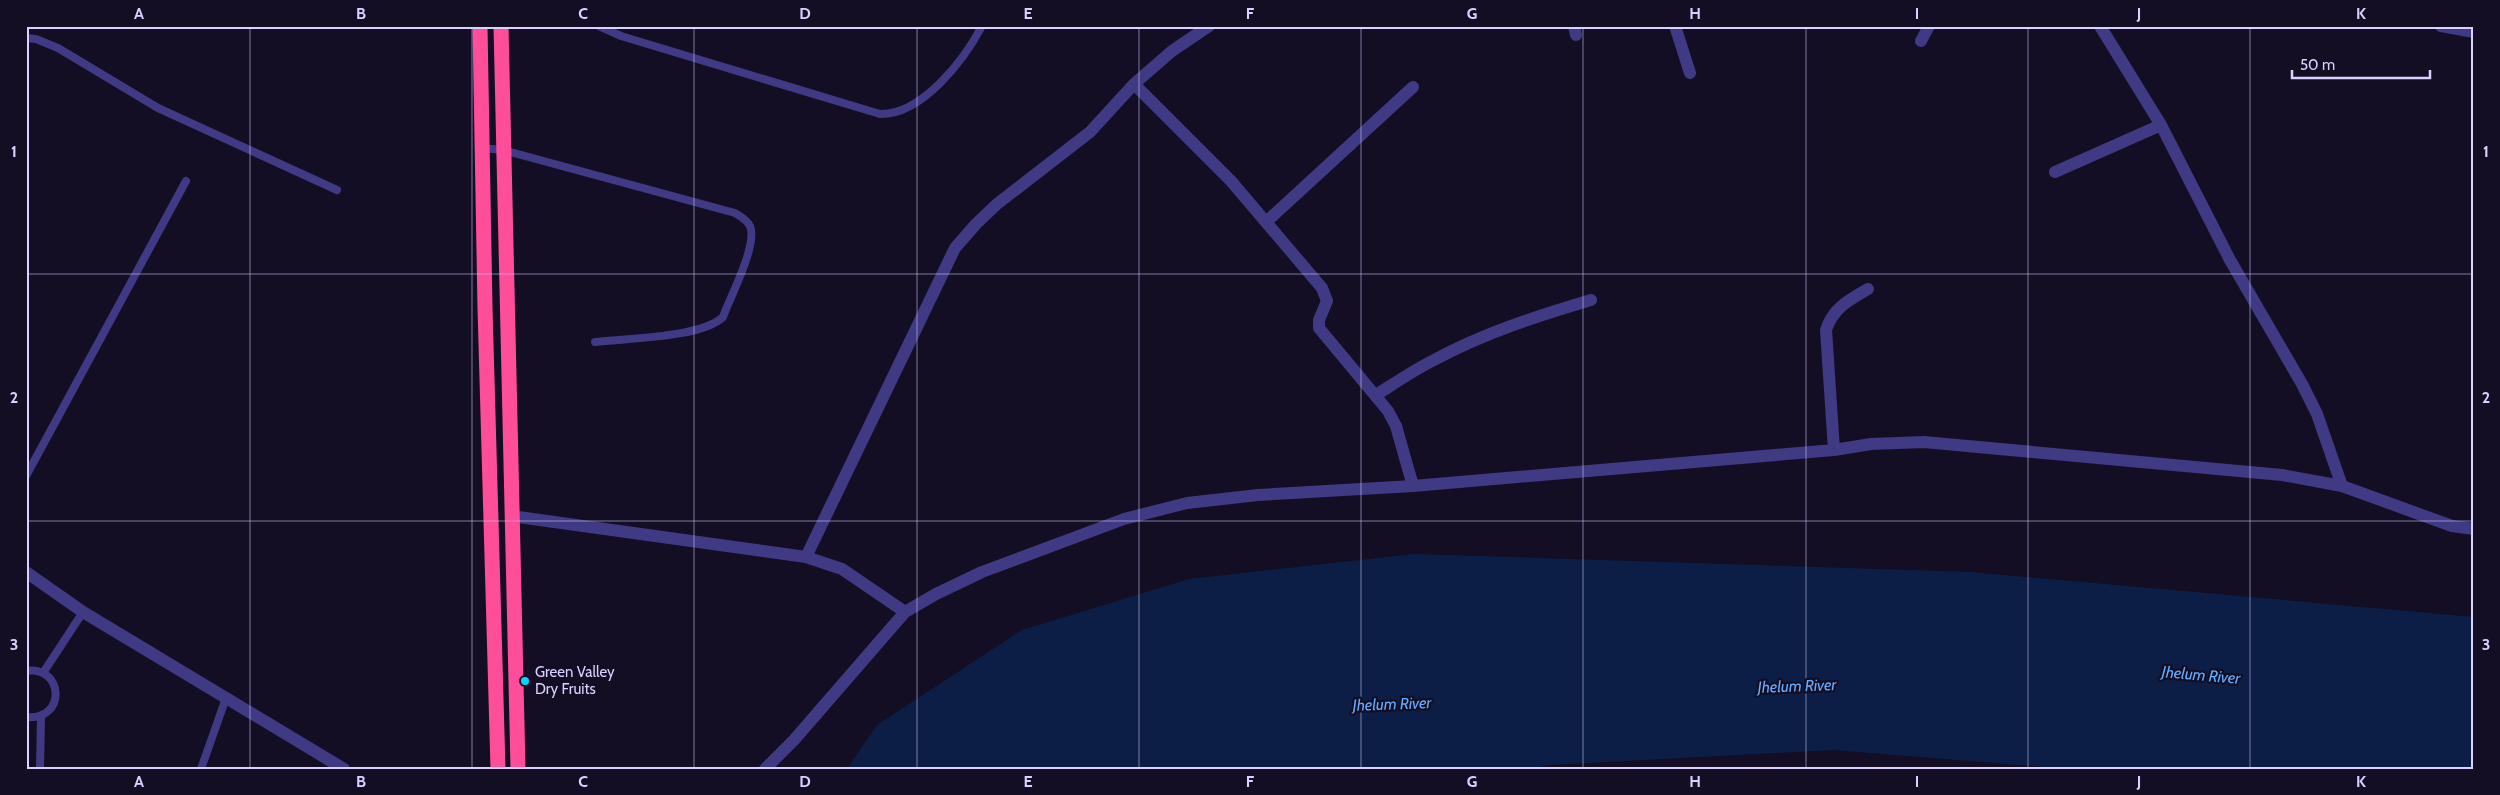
<svg xmlns="http://www.w3.org/2000/svg" width="2500" height="795" viewBox="0 0 2500 795" font-family="Cabin,sans-serif">
  <rect width="100%" height="100%" fill="#130e24"/>
  <path fill="#0c1e45" d="M1415 554 1971 572 2474 617V769H2069L1833 750 1551 765 1526 769H847L877 725 1022 630 1189 579Z"/>
  <g fill="none" stroke-linecap="round" stroke-linejoin="round">
    <path stroke="#403983" stroke-width="8" d="M599 26 621 36 880 114C922 115 964 60 982 26
      M26 38 36 39 58 48 158 108 337 190
      M481 148 503 150 735 213C740 216 747 220 750 226 758 245 730 297 723 317 701 338 627 338 595 342
      M26 476 186 181
      M26 671C64 665 67 721 26 717
      M43 673 83 612
      M40 769 41 716
      M201 769 226 698"/>
    <path stroke="#403983" stroke-width="12" d="M1574 26 1576 35
      M1675 26 1690 73
      M2100 26 2161 125 2230 260 2302 384 2317 414 2342 486
      M2441 26 2474 32
      M1921 41 1929 26
      M1134 84 1231 181 1322 288 1327 301 1319 320V328L1388 411 1396 426 1413 486
      M2055 172 2161 125
      M1266 222 1413 87
      M1376 395C1395 383 1414 370 1434 360 1484 333 1537 316 1591 300
      M1834 450 1826 330C1833 308 1849 300 1868 289
      M511 516 806 557 842 569 905 612
      M806 557 955 248 976 224 997 204 1090 132 1134 84 1172 51 1209 26
      M26 572 83 612 344 769
      M765 769 794 740 905 612 936 594 982 572 1124 519 1187 503 1258 495 1413 486 1834 450 1871 444 1924 442 2282 475 2342 486 2452 526 2474 529"/>
    <path stroke="#fe4d99" stroke-width="15" d="M480 26 485 308 498 769
      M501 26 518 769"/>
  </g>
  <path fill="none" stroke="#d9d1ff" stroke-width="1" stroke-opacity="0.55" d="M250 26V769M472 26V769M694 26V769M917 26V769M1139 26V769M1361 26V769M1583 26V769M1806 26V769M2028 26V769M2250 26V769M26 274H2474M26 521H2474"/>
  <circle fill="#01d6fb" stroke="#130e24" stroke-width="2" cx="525" cy="681" r="5"/>
  <g text-anchor="middle" dominant-baseline="central" stroke-width="4.5" stroke-linejoin="round" paint-order="stroke">
    <g font-size="15" fill="#d9d1ff" stroke="#130e24" text-anchor="start">
      <text x="535" y="672">Green Valley<tspan x="535" dy="17">Dry Fruits</tspan></text>
    </g>
    <g font-size="16" font-style="italic" fill="#60adff" stroke="#130e24">
      <text transform="translate(2201 675) rotate(5)">Jhelum River</text>
      <text transform="translate(1797 686) rotate(-2)">Jhelum River</text>
      <text transform="translate(1392 704) rotate(-2)">Jhelum River</text>
    </g>
  </g>
  <rect width="2500" height="795" fill="none" stroke="#130e24" stroke-width="55"/>
  <path d="M2292 70v8h138v-8" fill="none" stroke="#d9d1ff" stroke-width="2.5"/>
  <text x="2300" y="70" font-size="15" fill="#d9d1ff" stroke="#130e24" stroke-width="4" paint-order="stroke">50 m</text>
  <rect x="28" y="28" width="2444" height="740" fill="none" stroke="#d9d1ff" stroke-width="2"/>
  <g font-size="16" text-anchor="middle" font-weight="bold" fill="#d9d1ff">
    <text x="139" y="19">A</text>
    <text x="361" y="19">B</text>
    <text x="583" y="19">C</text>
    <text x="805" y="19">D</text>
    <text x="1028" y="19">E</text>
    <text x="1250" y="19">F</text>
    <text x="1472" y="19">G</text>
    <text x="1695" y="19">H</text>
    <text x="1917" y="19">I</text>
    <text x="2139" y="19">J</text>
    <text x="2361" y="19">K</text>
    <text x="14" y="157">1</text>
    <text x="2486" y="157">1</text>
    <text x="14" y="403">2</text>
    <text x="2486" y="403">2</text>
    <text x="14" y="650">3</text>
    <text x="2486" y="650">3</text>
    <text x="139" y="787">A</text>
    <text x="361" y="787">B</text>
    <text x="583" y="787">C</text>
    <text x="805" y="787">D</text>
    <text x="1028" y="787">E</text>
    <text x="1250" y="787">F</text>
    <text x="1472" y="787">G</text>
    <text x="1695" y="787">H</text>
    <text x="1917" y="787">I</text>
    <text x="2139" y="787">J</text>
    <text x="2361" y="787">K</text>
  </g>
</svg>
